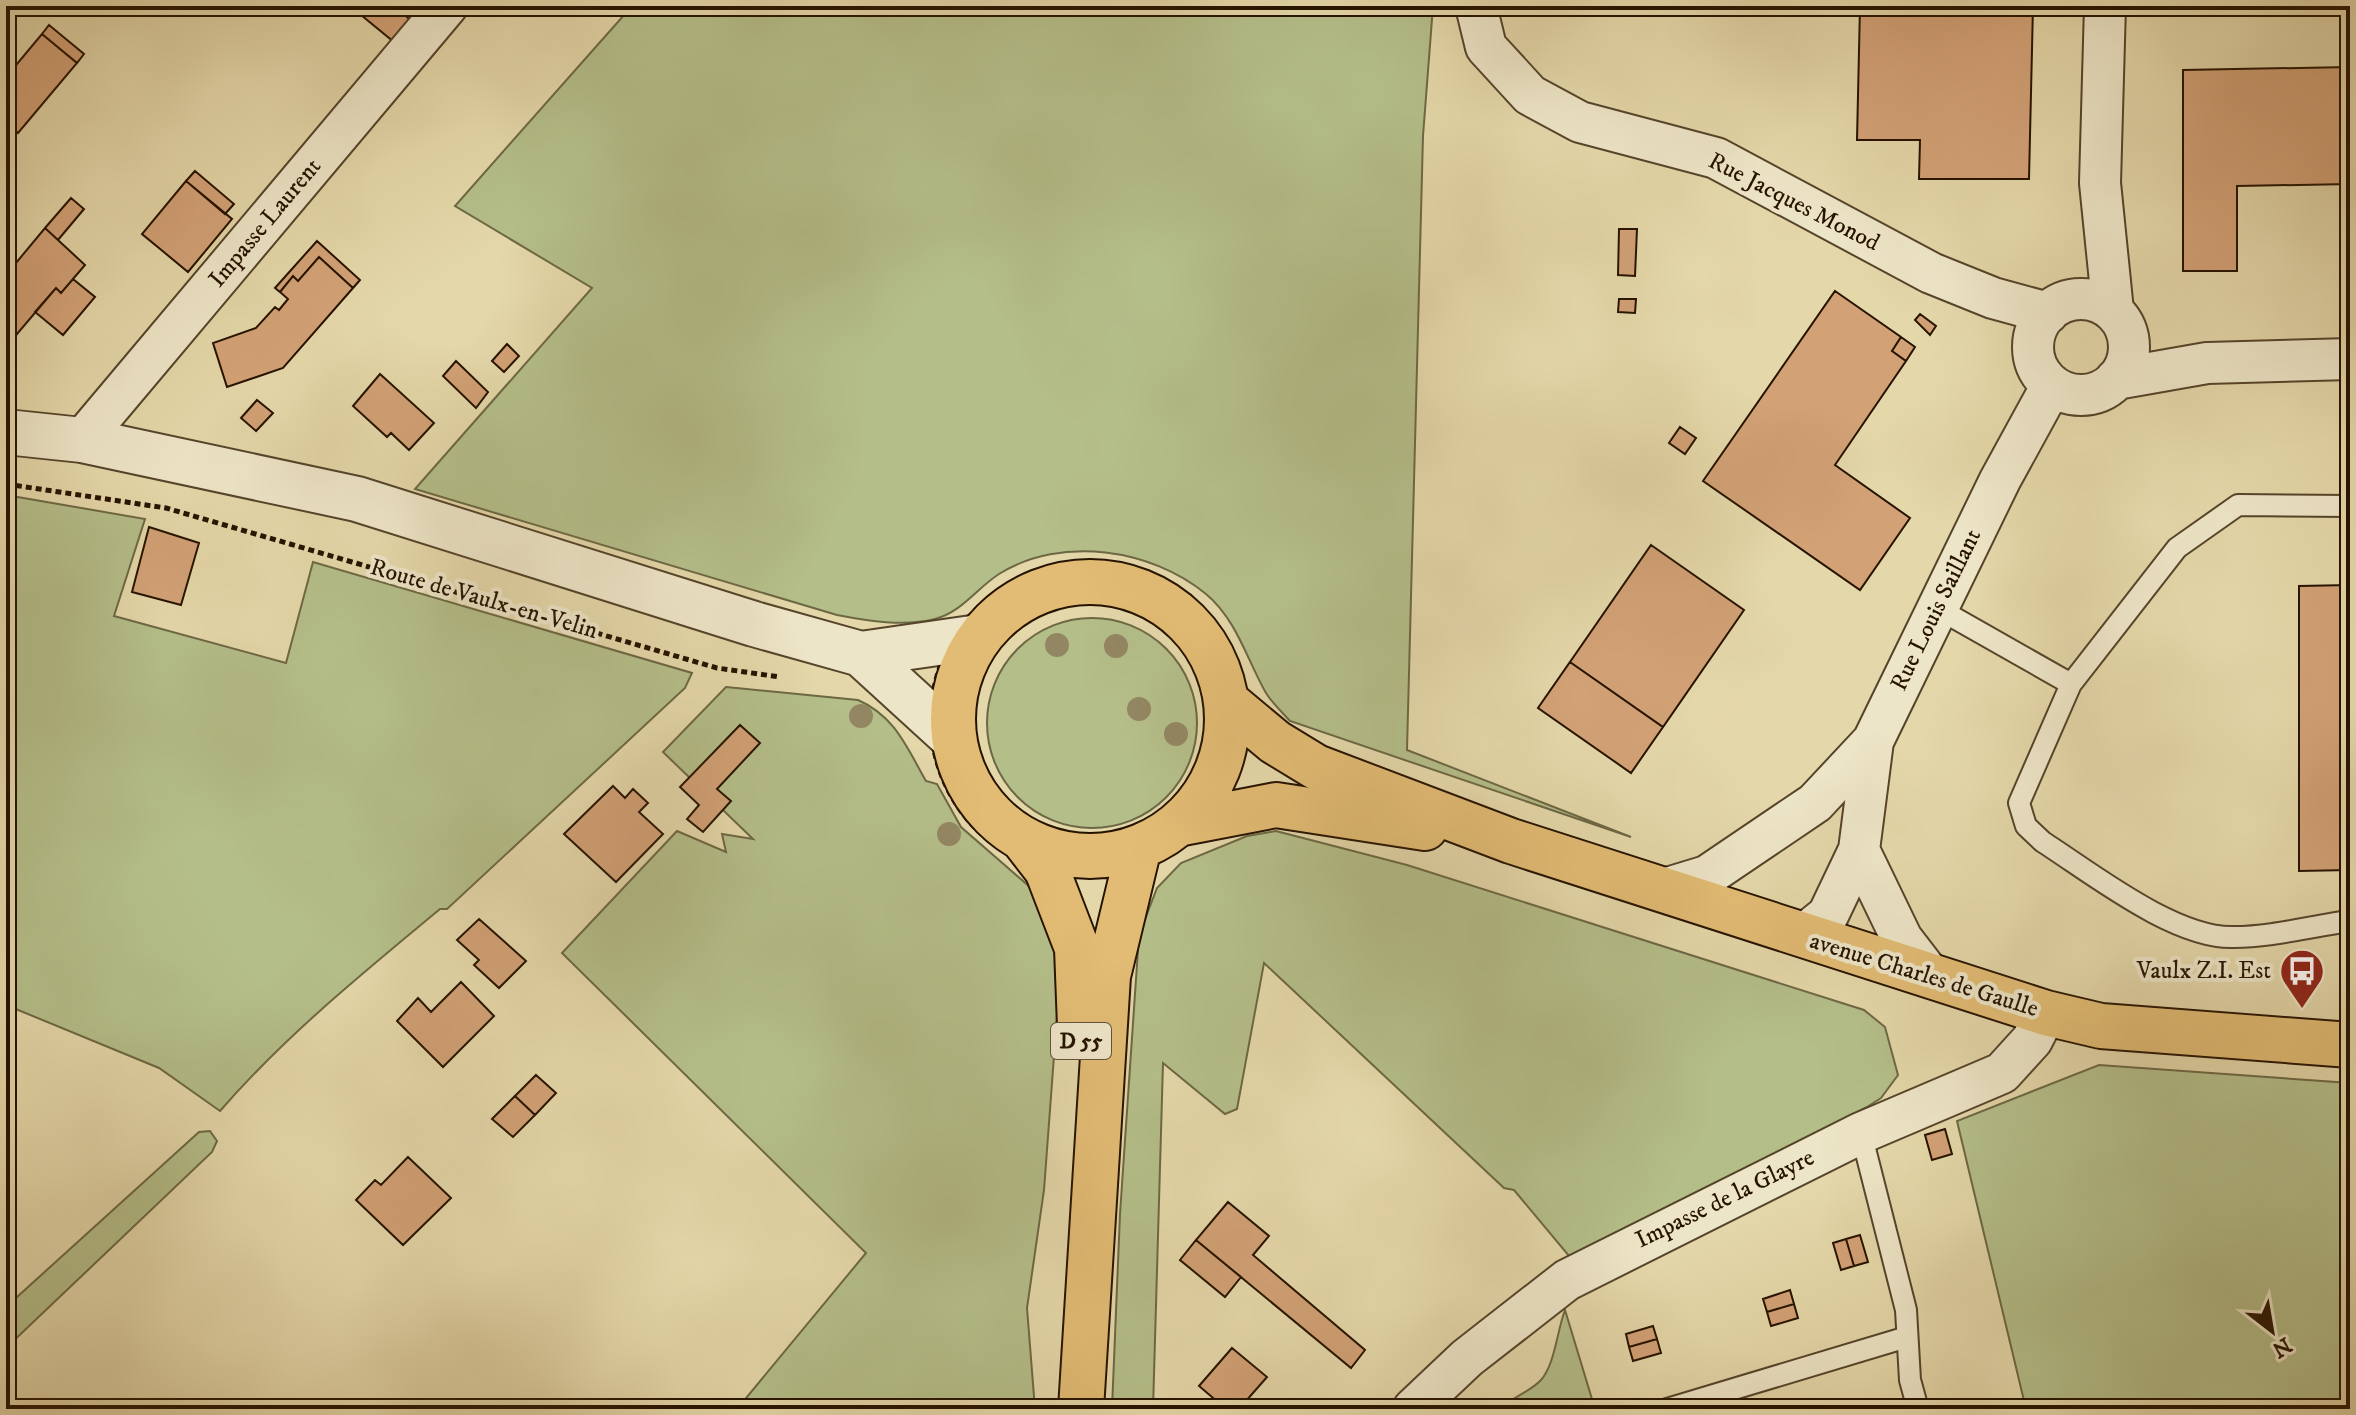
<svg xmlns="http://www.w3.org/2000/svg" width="2356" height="1415" viewBox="0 0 2356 1415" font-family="'IM FELL DW Pica',serif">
  <rect width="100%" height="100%" fill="#e4d7a9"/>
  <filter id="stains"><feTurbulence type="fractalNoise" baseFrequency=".0025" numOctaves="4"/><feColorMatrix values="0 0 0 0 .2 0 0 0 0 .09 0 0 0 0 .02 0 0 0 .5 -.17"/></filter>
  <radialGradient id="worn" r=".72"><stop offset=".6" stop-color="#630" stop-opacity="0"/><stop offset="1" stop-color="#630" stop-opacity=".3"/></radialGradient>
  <path fill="#b4be89" stroke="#6d6844" stroke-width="2" d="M632 6H1433L1423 136 1407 750 1631 837 1290 721C1282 712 1272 703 1266 693 1247 660 1237 620 1206 594 1151 549 1062 535 999 574 977 588 962 612 935 619 904 627 868 621 837 615L415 489 592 288 455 206Z
    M6 495 145 519 114 616 286 663 313 562 692 673 685 688 447 909H440C363 973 286 1035 220 1111L159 1068 6 1005Z
    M987 723a105 105 0 1 1 210 0a105 105 0 1 1-210 0Z
    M726 687 858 700C895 716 907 748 926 781L937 784 961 827 1038 894 1057 927 1059 989 1044 1190 1027 1308 1035 1409H737L866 1253 562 953 677 831 726 852 722 834 753 839 663 752Z
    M1276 831 1407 865 1864 1010 1885 1027 1898 1075 1881 1098 1867 1107 1569 1256 1514 1190 1504 1188 1264 963 1237 1109 1225 1114 1163 1063 1153 1409H1112L1120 1214 1139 935 1157 888 1181 863 1247 836Z
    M2099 1065 2350 1083V1409H2026L1957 1121Z
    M210 1131 217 1141 212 1152 6 1348V1307L199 1132Z
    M1565 1310 1595 1409H1500C1512 1397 1530 1392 1541 1380 1555 1364 1557 1331 1565 1310Z"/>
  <path fill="#d2a176" stroke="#261300" stroke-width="2" d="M350 6H393L412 21 394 42Z
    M1860 6H2033L2029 179H1919L1920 140H1857Z
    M49 25 84 54 77 63 42 34Z
    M42 34 77 63 18 133 6 123V77Z
    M2350 67V184L2237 186V271H2183V70Z
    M195 171 234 204 225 214 186 181Z
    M186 181 232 219 188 272 142 234Z
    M71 198 84 209 58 240 45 228Z
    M45 228 85 265 61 293 56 288 6 347V275Z
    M1619 229H1637L1635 276 1618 275Z
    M317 241 360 280 353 288 319 257 298 281 293 276 280 292 275 288Z
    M319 257 353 288 283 368 227 387 213 343 256 328 275 307 279 310 288 299 280 292 293 276 298 281Z
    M73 279 95 297 63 335 35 312 56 288 61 293Z
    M1835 291 1901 337 1892 351 1906 361 1835 465 1910 518 1860 590 1703 481Z
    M1619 299H1636L1635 313 1618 312Z
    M1920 314 1936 326 1930 335 1915 320Z
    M1901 337 1915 347 1906 361 1892 351Z
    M507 344 519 356 504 372 492 361Z
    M456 361 488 392 476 408 443 376Z
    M380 374 434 423 409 450 391 433 387 437 353 406Z
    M257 400 273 413 256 431 241 418Z
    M1680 427 1696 438 1685 454 1669 443Z
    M149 527 199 543 181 605 132 592Z
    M1651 545 1744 610 1663 727 1570 662Z
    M2350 585V870L2299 871V586Z
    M1570 662 1663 727 1631 773 1538 708Z
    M740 725 760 743 717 789 731 801 703 832 687 819 699 805 680 787Z
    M613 786 625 798 633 789 648 803 639 812 663 834 616 882 564 834Z
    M479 919 526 961 499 988 474 965 479 960 457 940Z
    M461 982 494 1016 443 1067 397 1021 418 998 431 1012Z
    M536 1075 556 1093 535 1115 515 1096Z
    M515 1096 535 1115 513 1137 492 1119Z
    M1945 1129 1952 1154 1932 1160 1925 1135Z
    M408 1157 451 1198 403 1245 356 1200 375 1180 381 1185Z
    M1228 1202 1269 1236 1253 1255 1365 1350 1351 1368 1196 1240Z
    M1860 1235 1868 1262 1854 1266 1846 1239Z
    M1846 1239 1854 1266 1841 1270 1833 1243Z
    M1196 1240 1241 1277 1225 1297 1180 1260Z
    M1790 1290 1794 1304 1767 1312 1763 1299Z
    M1794 1304 1798 1318 1771 1326 1767 1312Z
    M1653 1326 1657 1339 1629 1347 1626 1334Z
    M1657 1339 1661 1353 1633 1361 1629 1347Z
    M1232 1348 1267 1377 1239 1409H1226L1199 1386Z"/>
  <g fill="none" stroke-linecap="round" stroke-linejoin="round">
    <g stroke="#56442a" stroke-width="24">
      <path id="service" d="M2350 506 2238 505 2177 548 2071 684 2019 803 2026 826 2043 842C2093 874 2175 939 2234 937 2272 937 2312 926 2350 921
        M1937 608 2071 684
        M1861 1133 1906 1310 1910 1380 1918 1409
        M1667 1409 1907 1337"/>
    </g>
    <g stroke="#56442a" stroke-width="44">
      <path id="minor" d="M1476 6 1486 47 1530 95 1580 122 1716 158 1931 273 1993 298 2048 313
        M2105 6 2100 183 2113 311
        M2033 347a48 48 0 1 1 96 0a48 48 0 1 1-96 0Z
        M2116 379 2207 363 2350 359
        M82 440 447 6
        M1859 850 1902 939 1932 978
        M1661 890 1707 876 1815 803 1873 741 2000 480 2052 385
        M1802 936 1828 915 1859 850 1873 741
        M1413 1409 1467 1358 1567 1280 1861 1133 2002 1073 2032 1040 2046 1013"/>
    </g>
    <g stroke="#56442a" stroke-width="48">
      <path id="tertiary" d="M6 432 82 440 357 499 754 624 861 654 979 637
        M861 654 953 738"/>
    </g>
    <g stroke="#261300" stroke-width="48">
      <path id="primary" d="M953 719a137 137 0 1 1 274 0a137 137 0 1 1-274 0Z
        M1227 702 1275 742 1316 767 1511 841 2046 1013 2101 1026 2350 1045
        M1178 824 1276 805 1425 828
        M1023 839 1047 870 1077 948 1080 1026
        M1081 1409 1108 976 1139 847"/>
    </g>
    <path stroke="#261300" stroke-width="5" stroke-dasharray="6 4" stroke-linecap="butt" d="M6 484 166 508 717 668 780 677
      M931 719a156 156 0 1 1 312 0a156 156 0 1 1-312 0Z"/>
    <use href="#service" stroke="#ede5c7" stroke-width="20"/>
    <use href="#minor" stroke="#ede5c7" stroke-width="40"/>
    <use href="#tertiary" stroke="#ede5c7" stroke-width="44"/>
    <use href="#primary" stroke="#e2bc74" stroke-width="44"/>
  </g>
  <g fill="#938763">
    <circle cx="1057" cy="645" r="12"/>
    <circle cx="1116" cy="646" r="12"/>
    <circle cx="1139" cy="709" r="12"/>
    <circle cx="861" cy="716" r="12"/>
    <circle cx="1176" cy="734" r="12"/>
    <circle cx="949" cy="834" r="12"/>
  </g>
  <defs>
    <g id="bus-pin" transform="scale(2.3)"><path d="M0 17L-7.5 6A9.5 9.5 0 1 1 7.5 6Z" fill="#8f2418" stroke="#ede5c7"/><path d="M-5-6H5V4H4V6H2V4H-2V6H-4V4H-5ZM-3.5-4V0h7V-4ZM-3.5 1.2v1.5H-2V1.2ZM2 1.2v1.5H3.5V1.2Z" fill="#fff"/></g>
  </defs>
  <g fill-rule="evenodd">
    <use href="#bus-pin" x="2302" y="971"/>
  </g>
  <g text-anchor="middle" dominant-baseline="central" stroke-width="8" stroke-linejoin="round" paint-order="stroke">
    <rect fill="#ede5c7" stroke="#62523c" stroke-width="2" x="1051" y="1023" width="60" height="36" rx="6"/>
    <g font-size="22" font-weight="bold" fill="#261300">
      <text x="1081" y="1041">D 55</text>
    </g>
    <g font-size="24" fill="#261300" stroke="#ede5c7">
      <text transform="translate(1794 202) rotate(27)">Rue Jacques Monod</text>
      <text transform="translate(265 223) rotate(-50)">Impasse Laurent</text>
      <text transform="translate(484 599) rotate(16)">Route de Vaulx-en-Velin</text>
      <text transform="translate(1936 610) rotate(-64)">Rue Louis Saillant</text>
      <text transform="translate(1924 975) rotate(17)">avenue Charles de Gaulle</text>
      <text transform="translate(1725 1199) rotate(-26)">Impasse de la Glayre</text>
    </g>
    <g font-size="24" fill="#261300" stroke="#ede5c7" text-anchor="end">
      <text x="2271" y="971">Vaulx Z.I. Est</text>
    </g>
  </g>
  <rect width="2356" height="1415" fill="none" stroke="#e4d7a9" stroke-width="32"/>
  <rect x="8" y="8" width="2340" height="1399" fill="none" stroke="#261300" stroke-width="4"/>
  <rect x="16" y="16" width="2324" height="1383" fill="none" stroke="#261300" stroke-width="2"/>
  <g transform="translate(2272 1331) rotate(149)" stroke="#ede5c7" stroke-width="6" paint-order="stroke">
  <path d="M0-6L14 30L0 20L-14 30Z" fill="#261300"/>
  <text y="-12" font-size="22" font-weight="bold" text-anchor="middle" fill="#261300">N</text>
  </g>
  <rect width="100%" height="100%" filter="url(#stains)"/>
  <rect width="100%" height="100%" fill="url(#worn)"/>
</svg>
